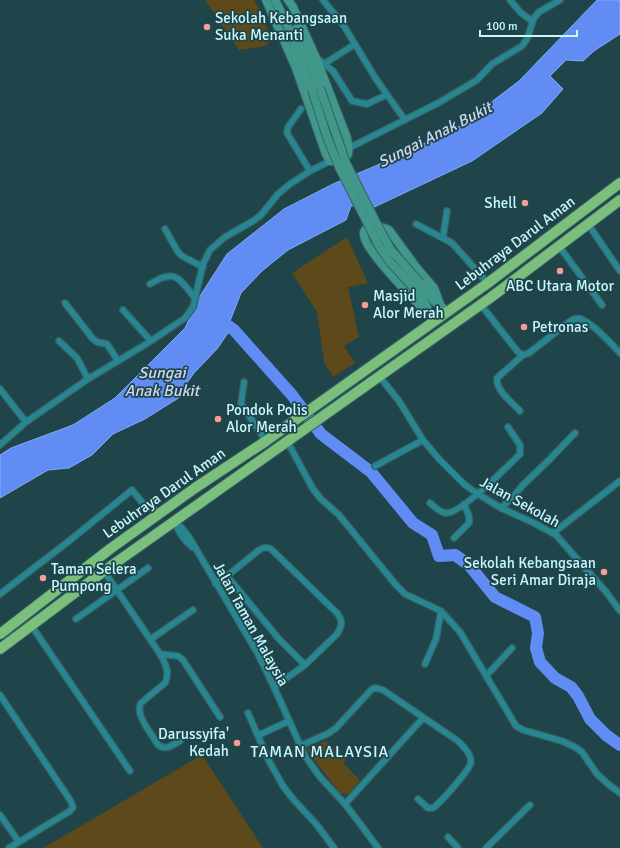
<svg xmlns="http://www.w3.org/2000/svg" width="620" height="848" viewBox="0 0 620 848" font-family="Signika,sans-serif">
  <rect width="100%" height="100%" fill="#1f4449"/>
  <path fill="#5e491a" d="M205 0H254L261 12 271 39 266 46 239 50Z
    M347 237 368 283 348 287 359 337 344 346 355 363 333 377 324 362 317 312 292 273Z
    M326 741 346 760 343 763 360 780 349 794 340 793 318 765 307 749Z
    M202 755 263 848H43Z"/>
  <path fill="#608cf3" stroke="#7eadf7" d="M597 0H620V34L594 51 583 61 566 60 550 76 563 89 542 113 472 161 366 211 361 205 351 206 346 220 288 250 262 271 241 293 230 321 234 330 228 333 217 349 194 373 184 387 180 397 145 419 113 434 92 455 69 468 48 470 0 498V455L11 448 73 425 115 398 185 328 200 296 227 254 284 209 333 184 394 158 460 126 519 81Z"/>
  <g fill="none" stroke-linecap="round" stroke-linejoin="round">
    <path stroke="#608cf3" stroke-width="12" d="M221 321 234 330 292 395 321 434 371 472 413 523 432 535 439 556 455 555 469 565 495 597 535 617 538 633 536 648 540 662 555 678 571 687 578 696 590 719 606 735 620 745"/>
    <g stroke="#356165" stroke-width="8">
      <path id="street" d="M323 0 344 26 376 79 405 120
        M510 0 521 13 532 21
        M317 58 333 71 352 101 367 104 386 95
        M324 64 355 44
        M301 109 288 127 287 133 310 171
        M349 148 440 102 477 80 492 64 522 46 527 39 534 18 539 12 560 0
        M416 224 452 243 488 283
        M588 224 620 271
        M165 229 178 252 182 256 203 267
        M443 237 447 211
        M559 246 602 305
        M150 284C175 268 179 278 195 298
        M65 303 93 339 97 342 107 344 118 361
        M481 305 518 352 523 355 529 353 569 322C573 319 577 318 581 319 593 324 611 343 620 353
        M123 310 151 341
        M59 341 77 358 88 379
        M379 376 399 401 423 440 439 459 465 485 478 494 501 508 534 523 556 535 607 593 620 611
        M244 382 241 404 266 441
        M0 389 26 422
        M520 411C512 402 496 391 497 378L523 355
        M287 441 313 489 321 499 339 515 396 585 405 594 441 611 460 632 516 726 523 730 562 741 575 747 582 752 597 774 608 784 620 793
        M0 445 26 422 88 379 151 341 185 318 193 307 203 264 210 250 225 237 253 221 261 215 278 194 290 184 310 171 330 161
        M375 466 423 440
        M430 503C434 506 440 513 446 513 461 514 508 466 520 454V445L508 427
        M501 508 512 498 522 486 549 460 575 433
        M176 524C179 534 184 540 192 547
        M177 525 181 527 189 537 258 654 274 687 305 756 320 777 345 804 364 829 378 848
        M553 533 620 481
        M454 538 469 523V516L464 504
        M104 571 160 654C166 664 170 673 165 683L141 703C134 714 152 734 158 745 166 751 172 745 180 741
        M227 576 279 639 305 665
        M215 583 227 576 259 550C264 547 266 547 271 549L338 614C343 622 342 626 337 634L305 665 274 687
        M0 594 69 541 132 490 145 506 162 513
        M76 619 148 568
        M31 625 130 771
        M151 639 193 610
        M160 654 178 656 183 660 220 717
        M425 664 436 639 441 611
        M486 676 512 648
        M0 695 70 800 73 807 70 811 9 848
        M248 713 269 761 283 786 293 799 317 825 334 848
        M259 735 289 721
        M300 746 329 733 336 728 372 689 376 688 383 690 458 741C464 747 471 754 471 762 470 770 440 803 433 808H428L418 799
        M345 804 423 718
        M0 815 19 842
        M448 837 458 848
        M486 848 530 805"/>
    </g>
    <g stroke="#356165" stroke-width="10">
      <path id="secondary" d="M266 0 296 68 326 154 330 161 340 162C351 157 349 148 347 138L316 58 293 7 288 0
        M275 0 286 22 312 90
        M297 28 320 88
        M421 284 434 301 442 307
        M416 290 425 303 429 312
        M430 313 422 308C411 296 364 249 364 235 363 229 369 227 374 226 380 226 384 228 389 230L416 267 434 288 441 307"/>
    </g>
    <g stroke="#356165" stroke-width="12">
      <path id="highway" d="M0 634 110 549 195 488 266 441 488 283 620 183
        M0 649 104 571 490 298 620 200"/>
    </g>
    <use href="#street" stroke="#278690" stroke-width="5.5"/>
    <use href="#secondary" stroke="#40978a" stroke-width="8"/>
    <use href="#highway" stroke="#7bbf7d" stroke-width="10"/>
    <g stroke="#356165" stroke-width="10" stroke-linecap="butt">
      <path id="secondary-bridge" d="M320 88 346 163 382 234 391 250 421 284
        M312 90 327 137 339 167 379 246 390 262 416 290"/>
    </g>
    <use href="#secondary-bridge" stroke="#40978a" stroke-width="8"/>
  </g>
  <g fill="#f59c94" stroke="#1f4449" stroke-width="1.5">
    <circle cx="207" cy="27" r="4"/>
    <circle cx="525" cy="203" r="4"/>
    <circle cx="560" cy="271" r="4"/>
    <circle cx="365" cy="305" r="4"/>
    <circle cx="524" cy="327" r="4"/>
    <circle cx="218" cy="419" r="4"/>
    <circle cx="604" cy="572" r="4"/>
    <circle cx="43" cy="578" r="4"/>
    <circle cx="237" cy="743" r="4"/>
  </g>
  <g text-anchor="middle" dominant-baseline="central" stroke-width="3.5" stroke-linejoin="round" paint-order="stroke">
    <g font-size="15" fill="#c5f9ff" stroke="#1f4449" text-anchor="start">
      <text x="215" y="18">Sekolah Kebangsaan<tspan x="215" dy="17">Suka Menanti</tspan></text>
      <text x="517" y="203" text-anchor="end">Shell</text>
      <text x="560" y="286" text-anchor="middle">ABC Utara Motor</text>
      <text x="373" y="296">Masjid<tspan x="373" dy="17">Alor Merah</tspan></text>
      <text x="532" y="327">Petronas</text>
      <text x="226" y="410">Pondok Polis<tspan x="226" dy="17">Alor Merah</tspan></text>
      <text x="596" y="563" text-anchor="end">Sekolah Kebangsaan<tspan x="596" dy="17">Seri Amar Diraja</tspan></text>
      <text x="51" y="569">Taman Selera<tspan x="51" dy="17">Pumpong</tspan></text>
      <text x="229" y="734" text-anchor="end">Darussyifa'<tspan x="229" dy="17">Kedah</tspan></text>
    </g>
    <g font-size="15" fill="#c5f9ff" stroke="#1f4449">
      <text transform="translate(515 243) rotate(-37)">Lebuhraya Darul Aman</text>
      <text transform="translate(164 493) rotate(-35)">Lebuhraya Darul Aman</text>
      <text transform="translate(520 502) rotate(29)">Jalan Sekolah</text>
      <text transform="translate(251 624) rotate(61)">Jalan Taman Malaysia</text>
    </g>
    <g font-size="16" font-style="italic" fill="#cad7f1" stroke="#1f4449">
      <text transform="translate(435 135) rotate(-27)">Sungai Anak Bukit</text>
      <text x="162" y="373">Sungai<tspan x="162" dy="18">Anak Bukit</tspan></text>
    </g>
    <g font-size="16" letter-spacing="1" fill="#c5f9ff" stroke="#1f4449">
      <text x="320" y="752">TAMAN MALAYSIA</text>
    </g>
  </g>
  <path d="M480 30v6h97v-6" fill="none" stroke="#c5f9ff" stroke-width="2"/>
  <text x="486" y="30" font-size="12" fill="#c5f9ff" stroke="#1f4449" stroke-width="3" paint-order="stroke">100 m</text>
</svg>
